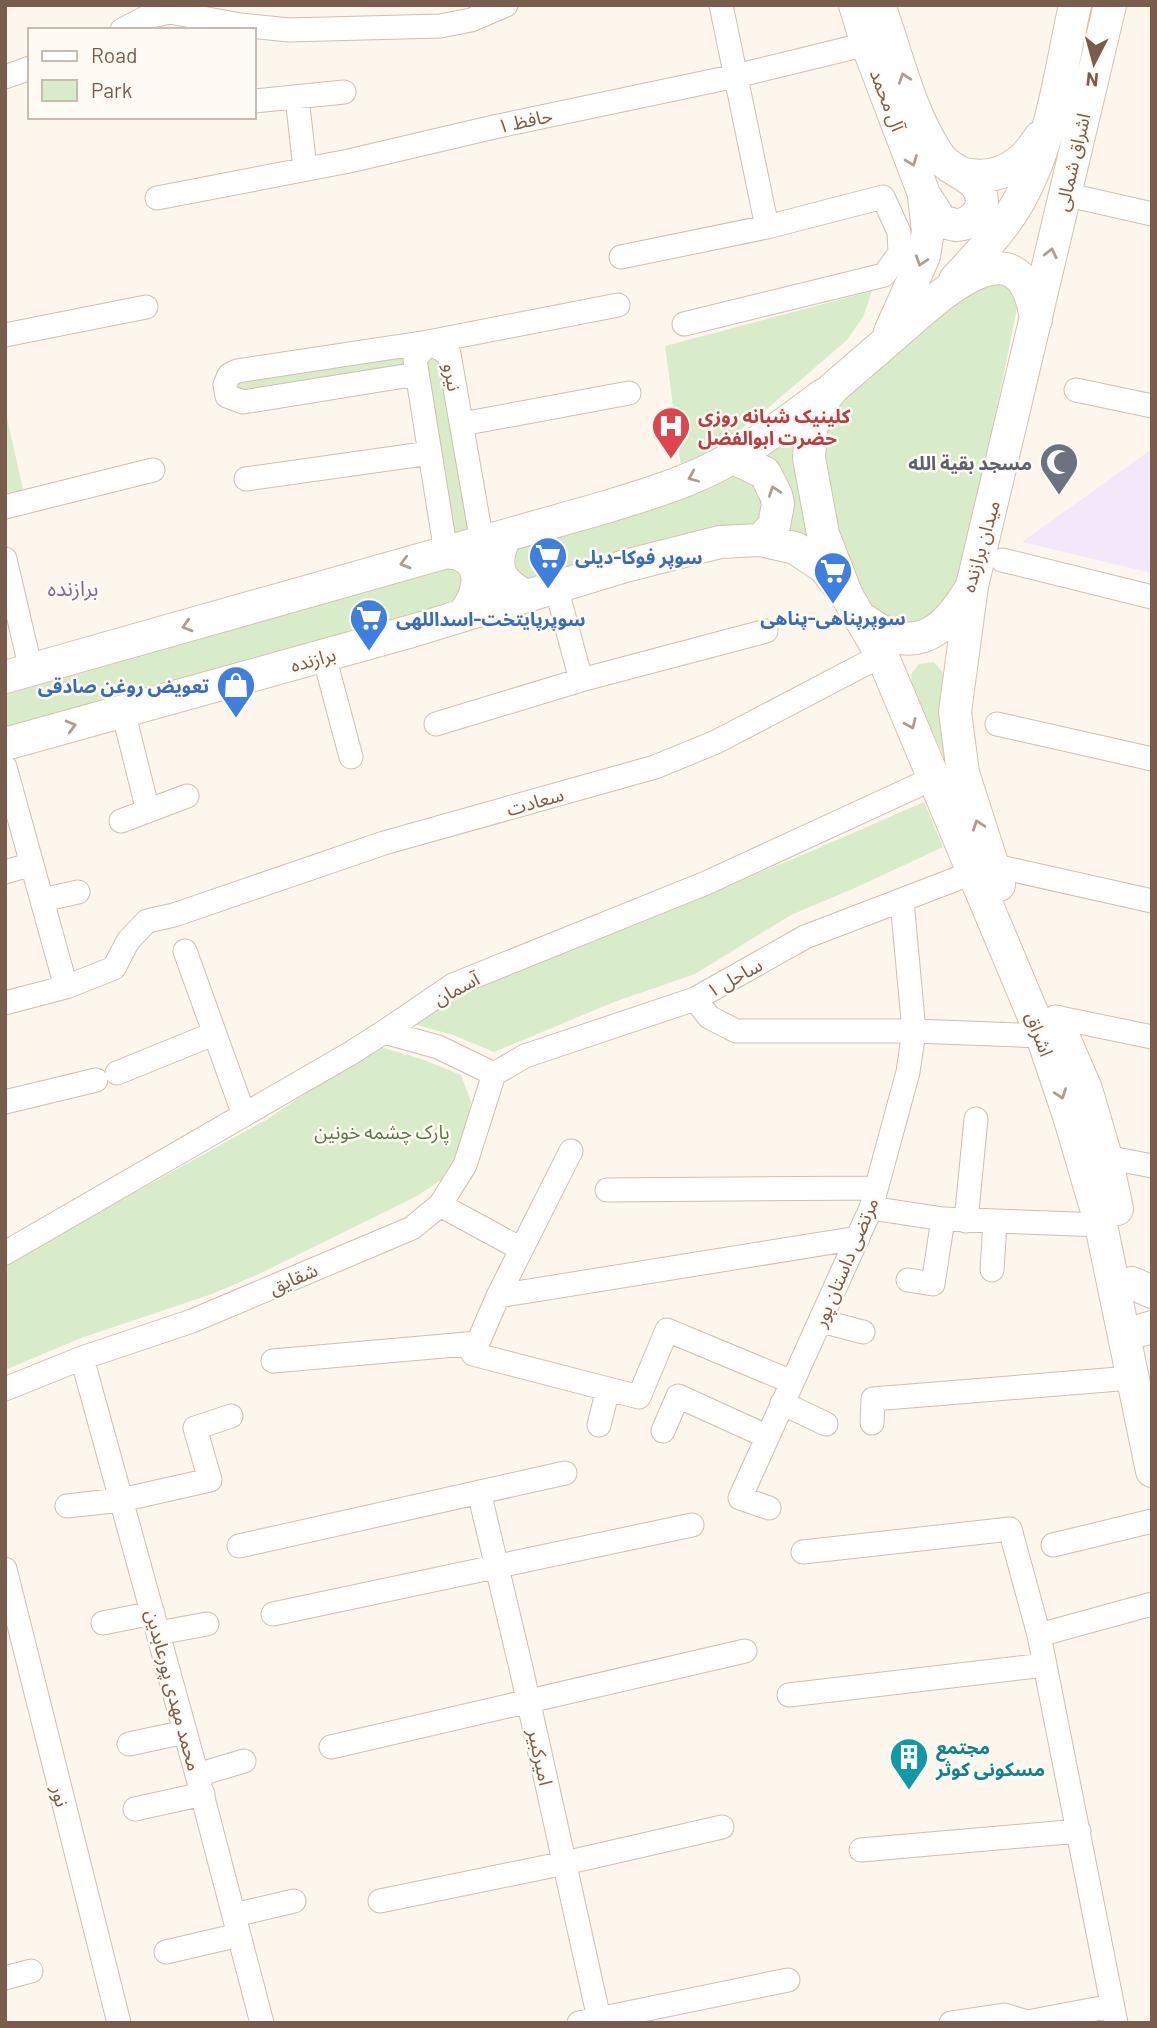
<svg xmlns="http://www.w3.org/2000/svg" width="1157" height="2028" viewBox="0 0 1157 2028" font-family="Barlow,'Noto Sans Arabic',sans-serif">
  <rect width="100%" height="100%" fill="#fdf6ec"/>
  <path fill="#f3e8fa" d="M1152 449V573L1022 542Z"/>
  <path fill="#d8ecc9" d="M981 280 1005 281 1018 303 966 561 943 608 924 625 879 620 848 570 819 455 834 402Z
    M872 291 863 317 847 340 760 415 718 446 681 466 665 346Z
    M407 349 411 371 237 395 234 381Z
    M430 350 442 359 473 530 463 538 451 533 422 361Z
    M5 409 24 494 5 498Z
    M794 433 792 455 814 549 779 536 788 494 778 464 756 456Z
    M733 474 764 486V523L527 586 510 576 515 540Z
    M453 559 466 573 455 609 5 735V688Z
    M934 662 945 675 962 804 942 752 912 690 911 674 919 664Z
    M924 802 943 847 857 887 791 915 695 974 614 1002 494 1052 453 1035 413 1024 461 991 793 859Z
    M377 1046 424 1060 461 1075 471 1102 463 1141 447 1176 417 1196 259 1274 212 1294 81 1338 5 1370V1264L266 1120Z"/>
  <g fill="none" stroke-linecap="round" stroke-linejoin="round">
    <g stroke="#d1beb0" stroke-width="25">
      <path id="street" d="M721 5 767 227
        M122 30 147 17 170 12 240 25 289 30 440 26 471 20 506 5
        M5 77 30 68
        M297 97 305 169
        M254 101 344 92
        M1064 194 1152 214
        M157 198 349 161 494 127 736 76 867 44H882
        M621 257 767 227 883 197 899 232 900 253 884 275 684 324
        M5 335 146 307
        M417 374 243 402 227 396 225 385 229 375 237 371 428 342 618 305
        M1076 390 1152 406
        M462 424 629 393
        M246 479 430 453
        M5 507 153 470
        M444 540 415 360 428 342 449 354 482 542
        M5 559 31 670
        M1002 560 1152 597
        M556 587 581 680
        M324 656 351 757
        M123 711 148 811
        M436 724 581 680 766 631
        M997 724 1152 759
        M5 767 66 987
        M121 821 187 796
        M991 865 1152 901
        M5 872 32 864
        M42 900 78 892
        M185 951 244 1115
        M695 999 709 1017 736 1031H914L1042 1036
        M5 1003 66 987 114 968 128 941 147 921 174 915 384 843 655 767 716 742 882 655
        M1055 1017 1152 1037
        M384 1032 438 1047 494 1074
        M117 1073 213 1034
        M494 1074 525 1056 695 999 805 937 972 873
        M5 1102 96 1080
        M571 1151 498 1296 473 1354 639 1397 667 1330 792 1382
        M1106 1157 1152 1166
        M607 1190 876 1188
        M440 1205 521 1249
        M871 1208 943 1219 1101 1225
        M966 1221 976 1119
        M5 1253 351 1053 384 1032 453 985 706 883 934 778
        M992 1270 995 1222
        M908 1280 933 1284 943 1219
        M498 1296 858 1238
        M821 1321 863 1332
        M82 1358 197 1775 262 2023
        M273 1361 478 1343
        M5 1389 82 1358 192 1321 412 1228 440 1205 465 1165 494 1074
        M782 1403 826 1424
        M872 1423 873 1399 1131 1378
        M599 1425 608 1389
        M663 1431 678 1396 766 1436
        M479 1492 521 1668 600 2023
        M67 1506 121 1500 210 1480 195 1428 231 1416
        M769 1508 740 1498 871 1208 908 1072 914 1031 902 901
        M1053 1545 1152 1521
        M239 1546 565 1473
        M803 1552 1010 1529 1039 1635 1116 2023
        M5 1569 119 2023
        M273 1614 692 1525
        M103 1623 153 1613
        M158 1633 207 1624
        M1039 1635 1152 1604
        M789 1695 1045 1665
        M129 1744 185 1732
        M331 1747 745 1651
        M197 1775 244 1761
        M135 1809 203 1794
        M861 1850 1079 1831
        M380 1901 565 1863 722 1827
        M234 1915 294 1901
        M166 1952 239 1935
        M5 1978 31 1971
        M579 2023 788 1980
        M951 2023 1004 2015 1027 2022 1112 2006"/>
    </g>
    <g stroke="#d6c0b0" stroke-width="34">
      <path id="secondary" d="M855 5 867 44 924 194 941 221C946 222 952 225 957 225 969 225 982 213 982 201 981 175 951 174 939 156 910 114 897 54 879 5
        M964 174C998 181 1022 166 1040 137
        M955 280C976 257 1000 233 1016 206 1052 146 1060 72 1075 5
        M1036 320C1022 215 938 297 899 331 877 350 855 369 833 388L819 406 811 429 809 458 823 534 847 596 882 655 1042 1036 1069 1116 1101 1225 1152 1471
        M890 332 924 256 928 231 924 196
        M732 457 765 473 776 495 778 504 774 526 760 540
        M505 536C492 566 497 581 526 596
        M446 552C451 553 459 553 463 556 488 568 476 603 461 616
        M972 586 955 712 963 773 999 885
        M861 618C869 623 877 629 885 633 927 652 953 619 972 586L1110 5
        M5 677 606 507C641 496 676 486 709 470 750 450 787 422 823 395
        M5 744 412 631 625 566 720 542 760 540 795 548 824 567 837 584
        M1057 1022 1086 1089 1106 1157 1117 1209
        M1132 1283 1152 1292
        M1142 1330 1152 1327"/>
    </g>
    <use href="#street" stroke="#fff" stroke-width="23"/>
    <use href="#secondary" stroke="#fff" stroke-width="32"/>
  </g>
  <defs><path id="oneway-chevron" d="M-2-3.5L2.5 0L-2 3.5" fill="none" stroke-width="1.6" stroke-linecap="round" stroke-linejoin="round" transform="scale(1.75)"/></defs>
  <g stroke="#af9d94">
    <use href="#oneway-chevron" transform="translate(904 78) rotate(-109)"/>
    <use href="#oneway-chevron" transform="translate(912 161) rotate(69)"/>
    <use href="#oneway-chevron" transform="translate(1051 253) rotate(-77)"/>
    <use href="#oneway-chevron" transform="translate(921 261) rotate(108)"/>
    <use href="#oneway-chevron" transform="translate(693 477) rotate(157)"/>
    <use href="#oneway-chevron" transform="translate(774 491) rotate(-109)"/>
    <use href="#oneway-chevron" transform="translate(405 563) rotate(164)"/>
    <use href="#oneway-chevron" transform="translate(187 626) rotate(164)"/>
    <use href="#oneway-chevron" transform="translate(911 724) rotate(66)"/>
    <use href="#oneway-chevron" transform="translate(71 726) rotate(-15)"/>
    <use href="#oneway-chevron" transform="translate(978 825) rotate(-108)"/>
    <use href="#oneway-chevron" transform="translate(1061 1094) rotate(71)"/>
  </g>
  <defs>
    <g id="hospital-pin" transform="scale(2.0125)"><path d="M0 17L-7.5 6A9.5 9.5 0 1 1 7.5 6Z" fill="#e0444e" stroke="#fffaf3"/><path d="M-5-5h3v3.5h4V-5h3V5h-3V1.5h-4V5h-3Z" fill="#fff"/></g>
    <g id="mosque-pin" transform="scale(2.0125)"><path d="M0 17L-7.5 6A9.5 9.5 0 1 1 7.5 6Z" fill="#6b7280" stroke="#fffaf3"/><path d="M3.5-4.9A6 6 0 1 0 3.5 4.9A5 5 0 1 1 3.5-4.9Z" fill="#fff"/></g>
    <g id="supermarket-pin" transform="scale(2.0125)"><path d="M0 17L-7.5 6A9.5 9.5 0 1 1 7.5 6Z" fill="#3f7fe0" stroke="#fffaf3"/><path d="M-6-5.5h2.5l.6 2H6L4.5 2H-2.5L-4.4-4H-6ZM-1.5 3.2a1.3 1.3 0 1 0 .1 0ZM3 3.2a1.3 1.3 0 1 0 .1 0Z" fill="#fff"/></g>
    <g id="shop-pin" transform="scale(2.0125)"><path d="M0 17L-7.5 6A9.5 9.5 0 1 1 7.5 6Z" fill="#3f7fe0" stroke="#fffaf3"/><path d="M-5-2.5h2.3a2.7 3.5 0 0 1 5.4 0H5L5.5 6h-11ZM-1.5-2.5h3a1.5 2.3 0 0 0-3 0Z" fill="#fff"/></g>
    <g id="building-pin" transform="scale(2.0125)"><path d="M0 17L-7.5 6A9.5 9.5 0 1 1 7.5 6Z" fill="#0f9aa8" stroke="#fffaf3"/><path d="M-4-6H4V6H1V3H-1V6H-4ZM-2.5-4.3h1.7v1.8h-1.7ZM.8-4.3h1.7v1.8H.8ZM-2.5-1h1.7V.8h-1.7ZM.8-1h1.7V.8H.8Z" fill="#fff"/></g>
  </defs>
  <g fill-rule="evenodd">
    <use href="#hospital-pin" x="671" y="426"/>
    <use href="#mosque-pin" x="1059" y="462"/>
    <use href="#supermarket-pin" x="548" y="556"/>
    <use href="#supermarket-pin" x="833" y="571"/>
    <use href="#supermarket-pin" x="369" y="618"/>
    <use href="#shop-pin" x="236" y="685"/>
    <use href="#building-pin" x="909" y="1757"/>
  </g>
  <g text-anchor="middle" dominant-baseline="central" stroke-width="5" stroke-linejoin="round" paint-order="stroke">
    <g font-size="19" fill="#7a5c4d" stroke="#fffaf3">
      <text transform="translate(888 100) rotate(69)">آل محمد</text>
      <text transform="translate(525 120) rotate(-12)">حافظ ۱</text>
      <text transform="translate(1072 162) rotate(-77)">اشراق شمالی</text>
      <text transform="translate(453 377) rotate(80)">نیرو</text>
      <text transform="translate(980 546) rotate(-74)">میدان برازنده</text>
      <text transform="translate(313 659) rotate(-15)">برازنده</text>
      <text transform="translate(535 801) rotate(-16)">سعادت</text>
      <text transform="translate(734 977) rotate(-29)">ساحل ۱</text>
      <text transform="translate(456 988) rotate(-28)">آسمان</text>
      <text transform="translate(1040 1034) rotate(69)">اشراق</text>
      <text transform="translate(845 1262) rotate(-67)">مرتضی داستان پور</text>
      <text transform="translate(293 1278) rotate(-23)">شقایق</text>
      <text transform="translate(174 1690) rotate(75)">محمد مهدی پورعابدین</text>
      <text transform="translate(541 1757) rotate(78)">امیرکبیر</text>
      <text transform="translate(61 1796) rotate(76)">نور</text>
    </g>
    <g font-size="19" font-weight="bold" fill="#be3a42" stroke="#fffaf3" text-anchor="start">
      <text x="698" y="415">کلینیک شبانه روزی<tspan x="698" dy="22">حضرت ابوالفضل</tspan></text>
    </g>
    <g font-size="19" font-weight="bold" fill="#5b616d" stroke="#fffaf3" text-anchor="end">
      <text x="1032" y="462">مسجد بقیة الله</text>
    </g>
    <g font-size="19" font-weight="bold" fill="#366cbe" stroke="#fffaf3" text-anchor="start">
      <text x="575" y="556">سوپر فوکا-دیلی</text>
      <text x="833" y="617" text-anchor="middle">سوپرپناهی-پناهی</text>
      <text x="396" y="618">سوپرپایتخت-اسداللهی</text>
      <text x="209" y="685" text-anchor="end">تعویض روغن صادقی</text>
    </g>
    <g font-size="19" fill="#537a41" stroke="#fffaf3">
      <text x="382" y="1131">پارک چشمه خونین</text>
    </g>
    <g font-size="19" font-weight="bold" fill="#0d838f" stroke="#fffaf3" text-anchor="start">
      <text x="936" y="1746">مجتمع<tspan x="936" dy="22">مسکونی کوثر</tspan></text>
    </g>
    <g font-size="21" fill="#846695" stroke="#fffaf3">
      <text x="73" y="587">برازنده</text>
    </g>
  </g>
  <rect width="1157" height="2028" fill="none" stroke="#7a5c4d" stroke-width="14"/>
  <rect x="28" y="28" width="228" height="91" fill="#fffaf3" stroke="#cabbb1" stroke-width="2"/>
  <rect x="42" y="51" width="35" height="10" fill="#ffffff" stroke="#cabbb1" stroke-width="2"/>
  <text x="91" y="63" font-size="21" fill="#7a5c4d">Road</text>
  <rect x="42" y="80" width="35" height="21" fill="#d8ecc9" stroke="#cabbb1" stroke-width="2"/>
  <text x="91" y="98" font-size="21" fill="#7a5c4d">Park</text>
  <g transform="translate(1094 63) rotate(186)" stroke="#fffaf3" stroke-width="5" paint-order="stroke">
  <path d="M0-5L12 26L0 18L-12 26Z" fill="#7a5c4d"/>
  <text y="-10" font-size="19" font-weight="bold" text-anchor="middle" fill="#7a5c4d">N</text>
  </g>
</svg>
